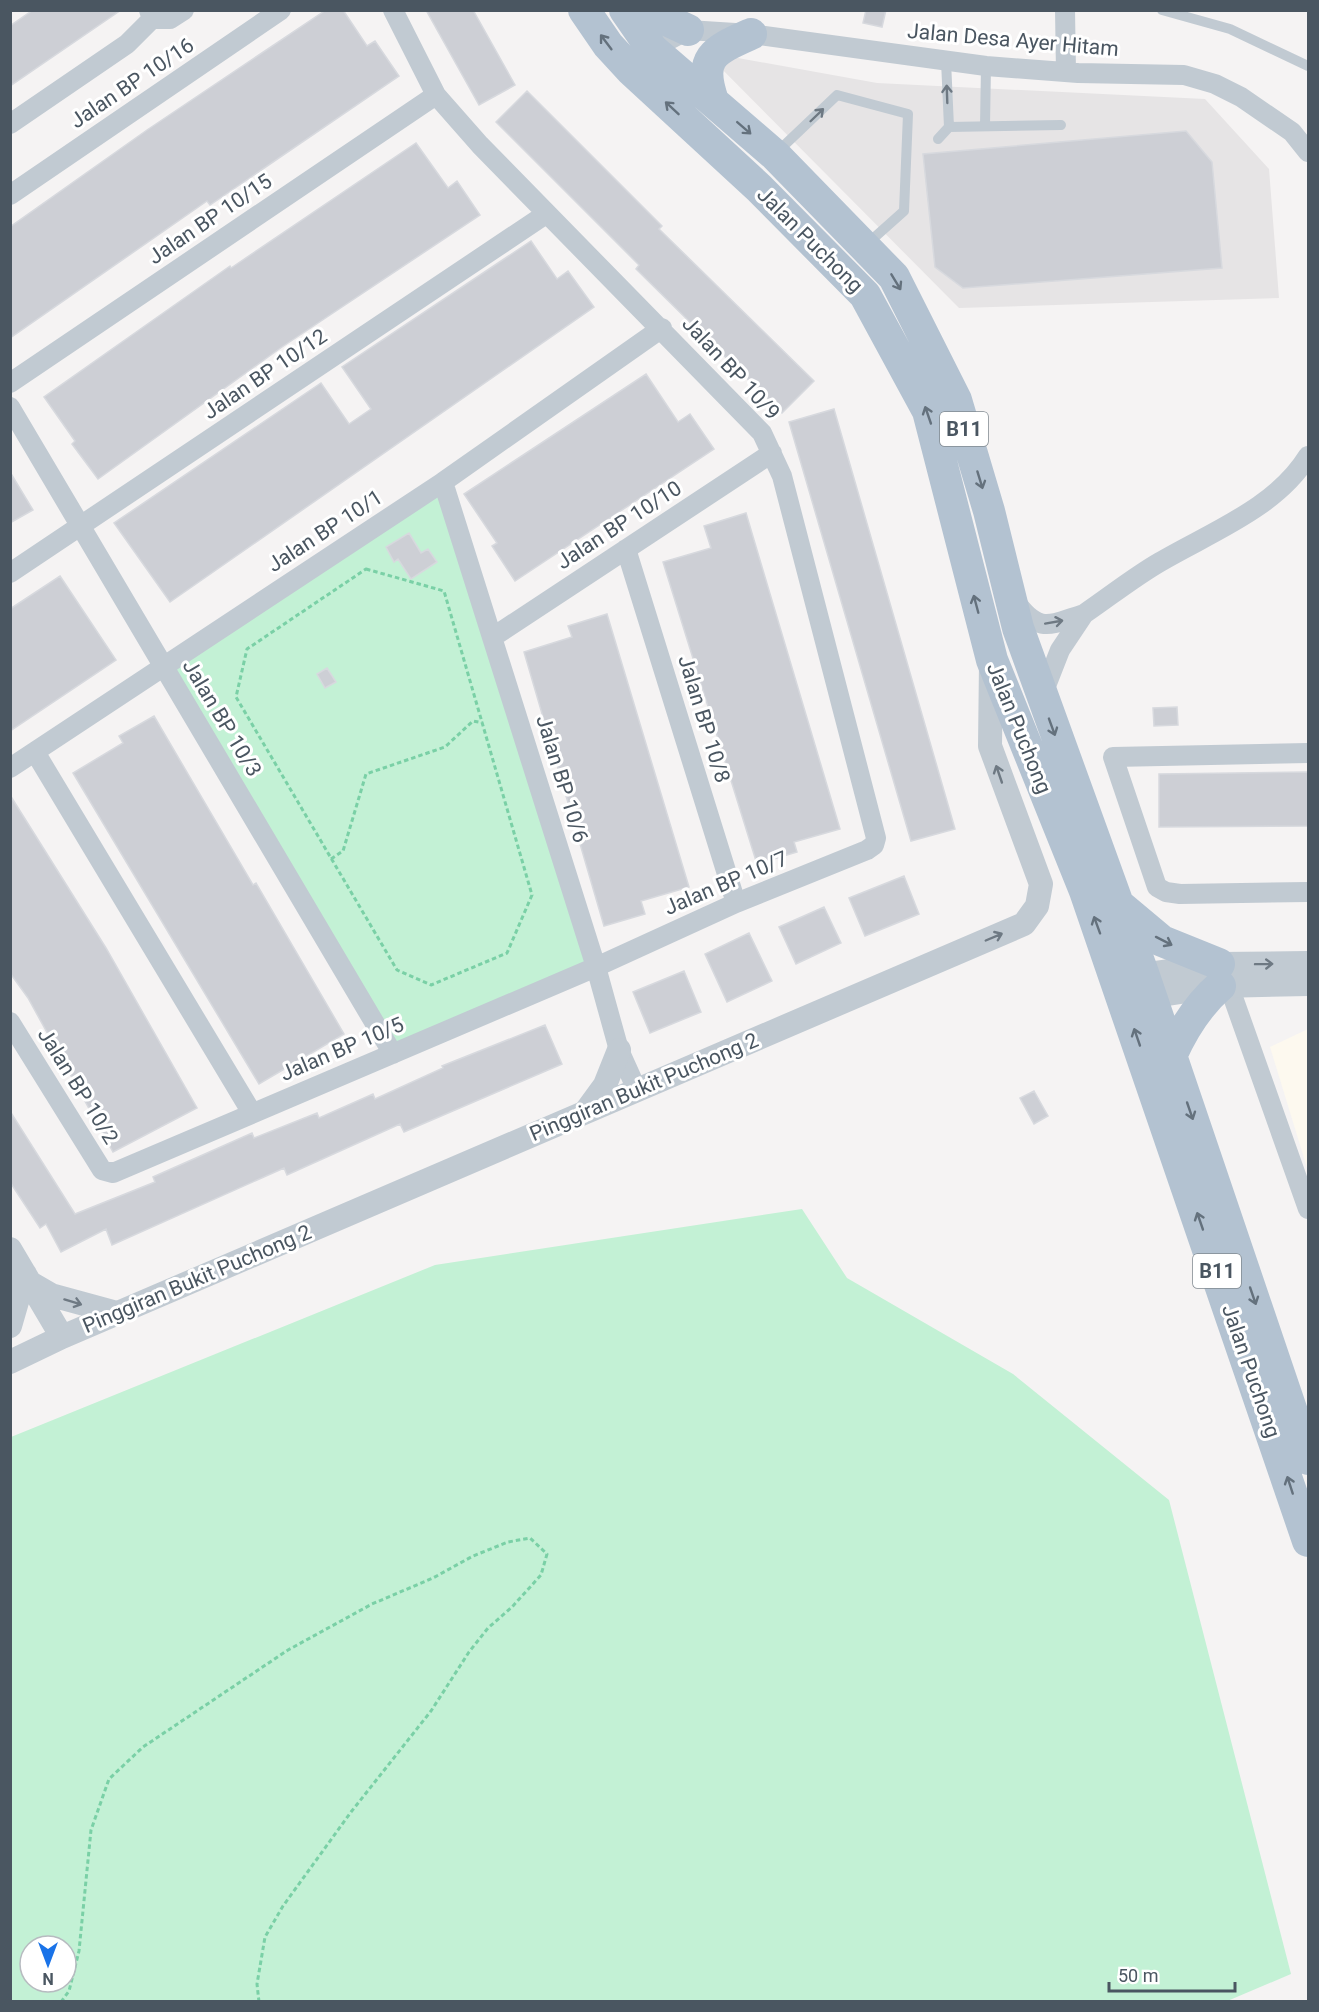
<svg xmlns="http://www.w3.org/2000/svg" width="1319" height="2012" viewBox="0 0 1319 2012" font-family="Roboto,sans-serif">
  <rect width="100%" height="100%" fill="#f5f3f3"/>
  <path fill="#fdf9ef" d="M1308 1029V1171L1270 1047Z"/>
  <path fill="#e6e4e5" d="M705 52 877 83 1205 99 1269 169 1279 298 959 308Z"/>
  <path fill="#c3f1d5" fill-rule="evenodd" d="M443 482 596 967 393 1054 164 667Z
    M802 1209 847 1278 1013 1374 1169 1500 1291 1974 1225 2002 11 2001V1437L435 1265ZM30 1946H66V1982H30Z"/>
  <path fill="#cdcfd5" stroke="#d7d9de" stroke-width="1.5" d="M33 10H121L10 86V26Z
    M326 10H343L367 46 375 41 399 76 210 205 207 201 10 338V227L147 130Z
    M426 10H473L515 85 479 105Z
    M866 10H886L882 27 863 23Z
    M527 91 662 226 659 229 814 381 782 413 636 269 639 265 496 122Z
    M1186 131 1212 162 1222 268 963 288 935 267 923 154Z
    M416 143 448 188 457 181 480 215 282 347 98 479 72 444 75 441 44 397 230 266 231 268Z
    M531 241 557 279 568 271 594 307 170 602 114 523 321 383 349 424 371 409 342 367Z
    M646 374 678 422 690 414 714 449 515 581 492 546 497 543 464 494Z
    M834 409 955 829 911 841 789 422Z
    M10 472 33 510 10 523Z
    M746 513 840 829 794 842 797 852 757 864 663 562 711 548 704 526Z
    M409 533 421 553 428 549 437 562 411 579 398 559 394 562 386 547Z
    M60 576 116 660 10 731V609Z
    M607 614 689 887 641 901 645 914 604 926 524 652 572 637 568 626Z
    M327 668 336 682 325 688 317 674Z
    M1177 707 1178 725 1154 726 1153 708Z
    M154 716 253 885 256 883 344 1034 259 1084 73 773 123 743 119 736Z
    M1308 772V826L1159 827V774Z
    M10 795 106 948 197 1108 113 1152 28 998 10 973Z
    M904 876 919 914 865 936 849 898Z
    M824 907 841 943 796 964 779 927Z
    M749 933 772 981 727 1002 705 954Z
    M684 971 701 1012 650 1033 633 992Z
    M545 1025 562 1064 404 1132 400 1124 287 1175 284 1168 112 1245 106 1229 61 1252 46 1224 40 1228 10 1182V1111L75 1214 155 1182 153 1177 252 1133 254 1138 317 1113 319 1118 373 1094 375 1099 443 1068 442 1066Z
    M1034 1091 1048 1116 1034 1124 1020 1098Z"/>
  <g fill="none" stroke-linecap="round" stroke-linejoin="round">
    <path stroke="#7ad0a6" stroke-width="3" stroke-dasharray="4.5 3" stroke-linecap="butt" d="M366 569 444 591 532 895 507 953 431 985 397 970 236 697 247 649Z
      M331 859 343 851 366 774 445 747 473 721 483 723
      M61 2002 69 1991 79 1951 91 1830 109 1779 143 1747 288 1650 372 1604 433 1578 473 1556 508 1542 530 1538 547 1554 541 1575 512 1607 488 1628 469 1652 431 1711 351 1812 283 1906 265 1937 257 1984 259 2002"/>
    <path stroke="#c1cad2" stroke-width="10" d="M1162 10 1230 29 1308 66
      M946 61 949 127
      M985 126 986 66
      M938 139 949 127 1061 125
      M777 152 837 95 908 114 904 211 867 244"/>
    <path stroke="#c1cad2" stroke-width="20" d="M149 10 152 19H170L184 10
      M1065 10 1066 72
      M646 55 652 49 688 30 751 34 986 66 1078 73 1184 75 1215 84 1241 97 1292 132 1308 152
      M10 124 127 44 152 19
      M10 195 281 10
      M10 383 436 95
      M10 407 393 1054
      M443 482 596 967 619 1050 637 1090
      M626 549 736 903
      M10 573 546 214
      M1015 601C1039 634 1049 625 1084 614L1060 650 1042 696
      M1084 614C1109 597 1134 577 1160 562 1211 532 1276 508 1308 456
      M493 637 772 453
      M35 752 252 1113
      M1308 753 1113 757 1157 887 1166 892 1180 894 1308 892
      M10 768 443 482 662 328
      M1229 986 1308 1209
      M10 1022 102 1170 113 1173 596 967 736 903 867 850 874 845 876 838 782 476 762 433 480 145 436 95 393 10"/>
    <path stroke="#c1cad2" stroke-width="24" d="M1128 977 1219 964 1308 963
      M1135 999 1220 986 1308 984
      M586 1111 605 1085 619 1050
      M10 1249 62 1337
      M32 1284 51 1295 117 1313
      M10 1326 25 1274
      M10 1362 62 1337 1024 924 1037 906 1041 884 990 746 991 663"/>
    <path stroke="#b3c2d1" stroke-width="32" d="M584 10 608 45 631 70 759 188 865 295 928 411 992 660 1085 891 1308 1541
      M625 10 652 49 775 155 894 277 956 400 989 511 1018 628 1143 973 1308 1459
      M645 10 688 30
      M713 101C698 57 713 51 751 34
      M1119 905 1162 941 1219 964
      M1171 1056C1183 1029 1198 1005 1220 986"/>
  </g>
  <defs><path id="oneway-shaft" d="M-6 0H5M1.5-3L5.5 0L1.5 3" fill="none" stroke-width="1.6" stroke-linecap="round" stroke-linejoin="round" transform="scale(1.5)"/></defs>
  <g stroke="#64717d">
    <use href="#oneway-shaft" transform="translate(606 42) rotate(-127)"/>
    <use href="#oneway-shaft" transform="translate(672 108) rotate(-137)"/>
    <use href="#oneway-shaft" transform="translate(744 128) rotate(41)"/>
    <use href="#oneway-shaft" transform="translate(896 282) rotate(59)"/>
    <use href="#oneway-shaft" transform="translate(928 415) rotate(-109)"/>
    <use href="#oneway-shaft" transform="translate(980 480) rotate(73)"/>
    <use href="#oneway-shaft" transform="translate(976 604) rotate(-105)"/>
    <use href="#oneway-shaft" transform="translate(1052 727) rotate(70)"/>
    <use href="#oneway-shaft" transform="translate(1097 925) rotate(-110)"/>
    <use href="#oneway-shaft" transform="translate(1164 941) rotate(27)"/>
    <use href="#oneway-shaft" transform="translate(1137 1037) rotate(-109)"/>
    <use href="#oneway-shaft" transform="translate(1190 1111) rotate(71)"/>
    <use href="#oneway-shaft" transform="translate(1200 1221) rotate(-109)"/>
    <use href="#oneway-shaft" transform="translate(1253 1296) rotate(71)"/>
    <use href="#oneway-shaft" transform="translate(1290 1485) rotate(-108)"/>
  </g>
  <g stroke="#6e7983">
    <use href="#oneway-shaft" transform="translate(947 94) rotate(-92)"/>
    <use href="#oneway-shaft" transform="translate(817 115) rotate(-44)"/>
    <use href="#oneway-shaft" transform="translate(1054 622) rotate(-10)"/>
    <use href="#oneway-shaft" transform="translate(999 774) rotate(-109)"/>
    <use href="#oneway-shaft" transform="translate(994 937) rotate(-23)"/>
    <use href="#oneway-shaft" transform="translate(1264 964) rotate(-1)"/>
    <use href="#oneway-shaft" transform="translate(73 1302) rotate(17)"/>
  </g>
  <g text-anchor="middle" dominant-baseline="central" stroke-width="6" stroke-linejoin="round" paint-order="stroke">
    <g fill="#fff" stroke="#808990" stroke-width="1.5">
      <rect x="940" y="412" width="48" height="34" rx="4.5"/>
      <rect x="1193" y="1254" width="48" height="34" rx="4.5"/>
    </g>
    <g font-size="20" font-weight="bold" fill="#4a5661">
      <text x="964" y="429">B11</text>
      <text x="1217" y="1271">B11</text>
    </g>
    <g font-size="21" fill="#4a5661" stroke="#fff">
      <text transform="translate(1013 40) rotate(5)">Jalan Desa Ayer Hitam</text>
      <text transform="translate(132 83) rotate(-34)">Jalan BP 10/16</text>
      <text transform="translate(210 219) rotate(-34)">Jalan BP 10/15</text>
      <text transform="translate(810 240) rotate(45)">Jalan Puchong</text>
      <text transform="translate(731 368) rotate(47)">Jalan BP 10/9</text>
      <text transform="translate(265 374) rotate(-34)">Jalan BP 10/12</text>
      <text transform="translate(619 525) rotate(-33)">Jalan BP 10/10</text>
      <text transform="translate(325 531) rotate(-33)">Jalan BP 10/1</text>
      <text transform="translate(222 718) rotate(59)">Jalan BP 10/3</text>
      <text transform="translate(704 719) rotate(73)">Jalan BP 10/8</text>
      <text transform="translate(1019 728) rotate(68)">Jalan Puchong</text>
      <text transform="translate(562 779) rotate(73)">Jalan BP 10/6</text>
      <text transform="translate(726 883) rotate(-23)">Jalan BP 10/7</text>
      <text transform="translate(342 1049) rotate(-23)">Jalan BP 10/5</text>
      <text transform="translate(78 1086) rotate(58)">Jalan BP 10/2</text>
      <text transform="translate(644 1087) rotate(-23)">Pinggiran Bukit Puchong 2</text>
      <text transform="translate(197 1279) rotate(-23)">Pinggiran Bukit Puchong 2</text>
      <text transform="translate(1251 1371) rotate(71)">Jalan Puchong</text>
    </g>
  </g>
  <rect width="1319" height="2012" fill="none" stroke="#4a5661" stroke-width="24"/>
  <g transform="translate(48 1964) rotate(180)"><circle r="28" fill="#ffffff" stroke="#b7bbc0" stroke-width="1.5"/>
  <path d="M0-4.5L10 22L0 15L-10 22Z" fill="#1a73e8"/>
  <text y="-9" font-size="16" font-weight="bold" text-anchor="middle" fill="#4a5661">N</text>
  </g>
  <path d="M1109 1982v9h126v-9" fill="none" stroke="#4a5661" stroke-width="3"/>
  <text x="1118" y="1982" font-size="18" fill="#4a5661" stroke="#ffffff" stroke-width="4.5" paint-order="stroke">50 m</text>
</svg>
